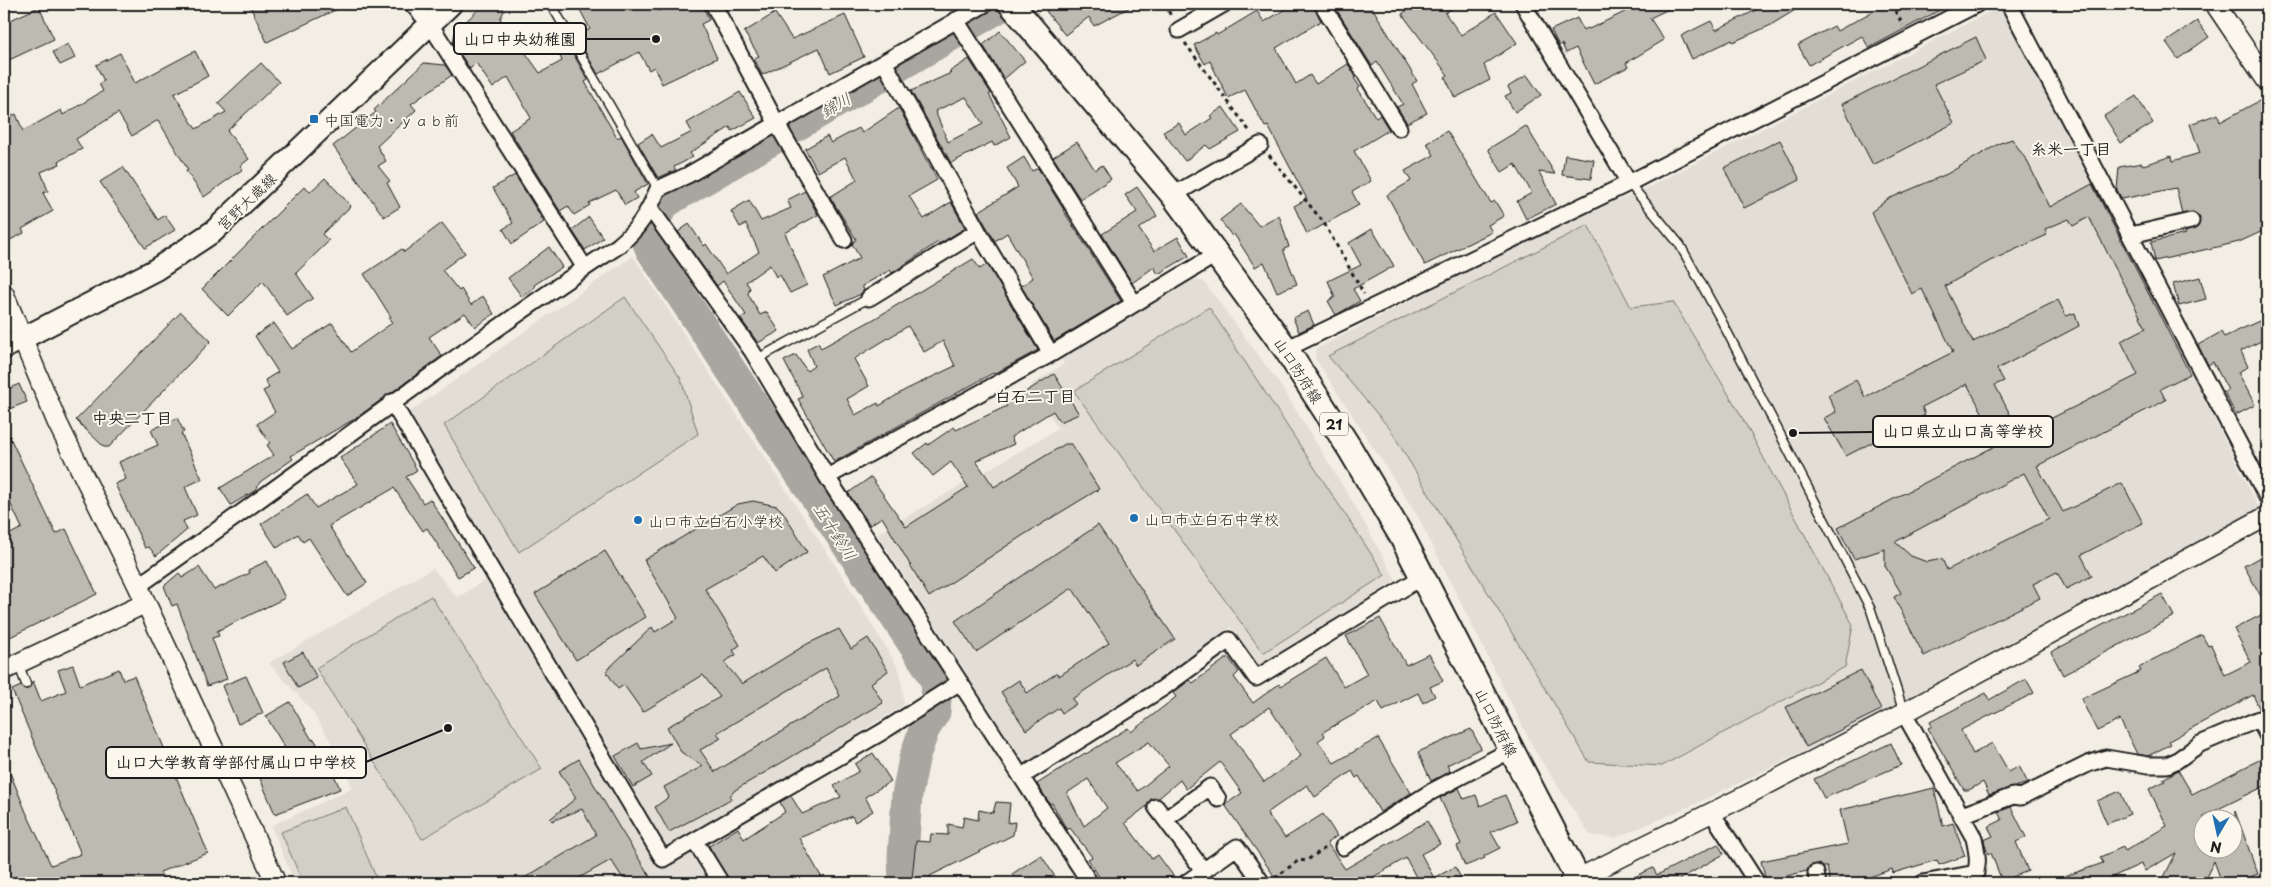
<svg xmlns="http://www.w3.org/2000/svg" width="2271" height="887" viewBox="0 0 2271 887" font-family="'Playpen Sans','Klee One',sans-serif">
  <rect width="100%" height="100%" fill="#f2eee4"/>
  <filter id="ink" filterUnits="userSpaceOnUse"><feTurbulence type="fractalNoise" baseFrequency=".02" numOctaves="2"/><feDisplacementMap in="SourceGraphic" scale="10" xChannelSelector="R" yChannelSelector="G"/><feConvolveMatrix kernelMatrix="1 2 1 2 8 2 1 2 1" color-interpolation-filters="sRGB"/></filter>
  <g filter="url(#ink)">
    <path fill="#e2ded5" d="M1999 7H2007L2259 508 1939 681 1884 713 1689 807 1615 838 1590 835 1536 753 1417 515 1315 358 1316 349 1611 198 1619 200 1651 186Z
      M633 256 845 580 900 671 904 705 671 849 663 847 408 413Z
      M1194 279 1204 282 1281 386 1352 501 1396 580 1259 669 1231 627 1164 676 1026 768 877 534 1058 429 1032 384 1064 364 1061 359Z
      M433 568 457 598 486 579 659 869 697 852 716 883H435L433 880 419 883H295L271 826 353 788 332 744 312 711 269 663Z"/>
    <path fill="#d2cfc6" stroke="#777671" d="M1588 225 1631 307 1673 302 1738 410 1853 625 1845 667 1662 766 1589 762 1390 429 1328 356Z
      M625 297 681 379 698 434 519 552 444 425Z
      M1209 307 1385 575 1263 653 1074 391Z
      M431 596 542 769 422 839 316 668Z
      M346 807 376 877 360 883H303L281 832Z"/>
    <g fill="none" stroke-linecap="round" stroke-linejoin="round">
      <path stroke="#a9a6a0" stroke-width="31" d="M904 883 903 856 907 795 914 759 924 730 935 712 937 684 929 668 651 250 645 236 664 204 676 196 1005 4"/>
    </g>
    <path fill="#bdbab1" stroke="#1c1c1c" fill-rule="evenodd" d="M249 4H348L267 42Z
      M484 4H501L504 11 500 19 512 29 510 31 540 73 562 61 560 56 564 54 559 45 566 41 588 80 585 82 617 138 621 136 648 184 634 192 637 198 625 205 616 190 589 203 590 205 574 215 568 206 560 211 510 131 531 118 508 77 493 88 476 63 470 69 453 43 455 32Z
      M577 4H654L658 11 674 4H702L709 20 701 24 717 58 662 84 654 67 649 70 639 52 598 74 576 36 590 29Z
      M1056 4H1136L1094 26 1089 17 1065 35 1046 11Z
      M1294 4H1313L1321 21 1276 48 1296 84 1310 75 1316 84 1348 64 1356 77 1354 78 1360 87 1358 89 1376 118 1380 115 1389 130 1354 151 1371 181 1352 192 1359 205 1307 234 1294 206 1307 199 1268 126 1265 127 1245 90 1228 98 1210 61 1205 64 1194 45 1216 33 1217 35 1257 11 1264 22Z
      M1333 4H1370L1417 81 1412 84 1427 113 1407 123 1397 107 1403 104 1377 62 1372 66Z
      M1416 4H1459L1445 13 1461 35 1496 12 1517 43 1484 65 1490 80 1455 98 1445 77 1448 75 1402 14Z
      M1626 4H1679L1650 18 1664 40 1626 63 1628 67 1594 84 1576 48 1566 53 1562 44 1559 46 1551 30 1577 18 1583 30 1588 28 1589 29 1629 10Z
      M1755 4H1805L1769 26 1733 42 1732 40 1692 59 1681 36 1711 21 1716 30 1758 9Z
      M1886 4H1951L1869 48 1862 36 1809 65 1798 45 1834 26 1837 31Z
      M39 7 54 39 9 60 4 50V23Z
      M775 13 792 39 845 15 864 57 830 73 819 48 762 75 754 58 759 56 744 32Z
      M2197 21 2209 37 2178 59 2166 42Z
      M1000 31 1025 61 1004 79 983 45Z
      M1976 37 1986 60 1934 84 1954 123 1873 165 1842 104Z
      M68 44 75 58 60 65 53 52Z
      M195 51 208 76 174 94 196 129 226 112 218 103 261 63 279 82 227 131 249 159 240 166 243 169 204 197 186 171 188 170 158 120 132 136 118 113 76 139 82 149 59 161 60 164 41 172 48 191 43 193 53 211 22 229 24 233 4 243V120L16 114 23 131 61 110 63 115 103 91 99 84 104 81 96 65 120 53 135 83Z
      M969 59 991 93 989 94 1011 137 994 146 992 142 951 163 911 91 951 73 949 72ZM966 97 983 124 948 142 935 111Z
      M424 63 445 65 452 75 411 104 416 110 377 146 386 161 378 166 390 181 387 183 400 207 384 217 333 146 376 112 374 110Z
      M1527 75 1541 95 1515 112 1505 96 1511 93 1508 87Z
      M740 92 756 118 732 131 730 127 690 153 693 157 674 167 676 170 658 178 638 143 652 134 661 148 692 132 687 123Z
      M2136 96 2153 123 2121 143 2104 116Z
      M2261 100 2267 110V229L2239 242 2155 261 2151 242 2186 234 2185 232 2198 227 2200 218 2193 212 2182 214 2176 188 2122 199 2117 190 2119 167 2142 163 2143 165 2172 156 2173 161 2200 153 2190 124 2218 114 2220 122Z
      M1223 107 1240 132 1210 149 1206 145 1185 161 1163 132 1179 123 1186 135 1212 118 1210 116Z
      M899 108 937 180 909 196 924 219 951 202 965 228 939 244 938 242 892 273 890 270 862 286 864 290 861 294 837 305 823 277 860 258 852 244 856 239 830 197 857 180 845 157 818 172 805 149 827 136 831 143 859 128 862 133Z
      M1526 126 1555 174 1539 172 1556 204 1526 219 1517 201 1532 193 1515 164 1502 172 1488 149Z
      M1447 131 1491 203 1495 201 1504 216 1488 225 1492 232 1425 265 1387 195 1411 181 1405 171 1434 155 1427 143Z
      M2012 139 2027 161 2050 207 2092 184 2190 374 2160 389 2166 400 2037 466 2063 512 2122 483 2143 523 2081 555 2092 576 2066 589 2057 572 2033 584 2040 598 1924 656 1894 597 1901 593 1885 566V549L1854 559 1838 528 1999 444 1967 384 1922 407 1925 415 1846 456 1824 418 1836 412 1828 395 1856 380 1865 397 1953 352 1922 289 1912 294 1871 212 1888 199 1947 174 2000 143ZM2089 217 2146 328 2121 341 2138 375 2020 434 1995 385 2004 381 1997 369 2079 326 2075 313 2066 316 2058 300 1973 342 1945 286 1990 261 2047 235 2045 229 2069 219 2073 226ZM2024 473 2049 519 1947 570 1942 559 1927 562 1911 556 1895 542Z
      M1780 140 1800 180 1744 208 1724 168Z
      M1077 142 1095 170 1102 165 1111 179 1080 199 1053 157Z
      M1565 155 1594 160 1591 179 1562 175Z
      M1024 157 1032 171 1038 168 1064 210H1063L1121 301 1054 341 1021 286 1033 278 1007 233 995 241 978 212 1018 187 1007 168Z
      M123 167 158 220 165 215 175 230 145 248 100 182Z
      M515 175 544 222 512 244 503 229 513 223 493 188Z
      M325 178 351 206 322 234 329 241 296 273 313 298 287 316 263 281 228 316 202 289 305 186 310 192Z
      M1137 187 1157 216 1139 229 1154 251 1178 237 1189 256 1158 274 1154 267 1132 283 1102 234 1137 212 1125 195Z
      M805 191 818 215 785 233 807 285 790 293 780 275 776 277 770 265 746 282 750 288 748 294 760 315 767 312 779 331 758 343 740 318 746 315 723 281 717 286 678 232 689 224 704 246 706 244 726 274 759 252 746 224 740 227 731 211 749 200 761 221 791 208 787 200Z
      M1241 204 1259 226 1279 215 1289 247 1284 249V252L1297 284 1277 292 1264 262 1255 267 1234 234 1232 236 1220 220Z
      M589 217 603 238 585 250 572 230Z
      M442 223 465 253 442 270 459 291 461 289 471 305 483 296 494 314 475 327 465 313 429 337 442 356 356 418 291 456 293 459 260 482 256 490 231 505 220 488 274 455 267 445 270 443 257 424 275 412 263 391 269 388 265 380 278 372 255 336 274 323 292 349 332 323 351 352 392 323 389 318 391 317 364 274 402 249 404 252Z
      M1372 229 1394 266 1353 289 1360 301 1336 315 1328 301 1335 297 1328 281 1361 265 1349 243Z
      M549 247 562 267 534 285 535 287 522 297 508 278Z
      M973 259 980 269 987 264 1038 350 994 374 993 373 834 462 798 399 803 397 784 361 796 355 807 371 814 366 807 349 818 343 821 348 874 319ZM908 326 924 352 943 341 955 366 905 390 879 406 878 403 855 415 847 399 869 386 854 359Z
      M2200 277 2206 299 2179 306 2173 284Z
      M1308 311 1314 325 1299 332 1293 318Z
      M181 312 211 341 109 447H104L76 420Z
      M2259 321 2267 338 2241 351 2248 367 2238 372 2255 405 2236 415 2224 392 2228 390 2213 362 2208 365 2198 345 2221 332 2224 337Z
      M1054 374 1079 414 1060 422 1053 411 1011 437 1014 444 976 461 994 487 1065 444H1071L1099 489 1025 534 929 597 882 517 870 525 848 493 871 477 906 527 968 487 951 462 933 476 914 453 927 443 928 445 954 427 956 430 1007 406 1006 404Z
      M19 384 27 402 4 411V391Z
      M177 418 184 432 181 433 202 479 185 487 197 515 183 521 187 530 156 556 149 547 145 548 115 484 126 479 119 462 158 445 151 430Z
      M390 424 417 470 406 477 423 503 430 499 474 568 458 577 427 528 423 531 394 488 329 526 367 583 347 596 309 538 303 542 298 534 277 548 261 524 307 494 316 508 358 484 340 458Z
      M4 425 56 534 66 529 97 594 4 640V537L22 528 4 490Z
      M753 501 777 506 783 512 807 552 775 573 763 556 705 589 740 645 733 650 736 655 724 662 742 684 807 644 839 629 851 649 868 638 888 671 871 683 883 703 735 790 730 796 731 799 669 832 655 807 669 797 664 787 703 766 681 752 667 727 720 697 703 675 643 712 624 685 618 689 606 671 652 627 655 632 678 618 644 560 738 504ZM826 668 840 696 715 772 700 750 721 738 717 733Z
      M1098 525 1175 639 1136 665 1132 659 1072 699 1076 704 1062 713 1059 708 1026 730 1001 692 1019 680 1027 693 1057 673 1059 676 1109 643 1072 588 976 652 955 621Z
      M605 551 646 617 576 660 535 594Z
      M2267 553V607L2244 566Z
      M267 561 285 598 217 631 219 636 212 638 227 679 207 686 177 604 172 606 164 586 179 573 182 578 199 567 214 590 250 573 248 570Z
      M2162 594 2174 616 2063 675 2051 652Z
      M2263 614 2267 622V715L2260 710 2253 695 2201 723 2169 741 2171 744 2148 756 2137 754 2120 720 2097 731 2081 699 2141 671 2139 668 2152 660 2202 635 2208 646 2211 645 2225 675 2251 662 2234 629Z
      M1380 618 1406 665 1429 654 1443 681 1430 687 1435 696 1423 703 1418 693 1383 711 1378 701 1323 732 1325 736 1318 741 1334 763 1378 738 1411 793 1380 812 1359 776 1356 778 1352 771 1315 797 1307 785 1267 813 1285 838 1323 814 1337 836 1327 843 1345 869 1427 821 1440 844 1421 854 1434 878 1455 867 1464 883H1419L1406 858 1363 883H1279L1225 805 1242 793 1220 762 1186 789 1180 780 1159 798 1151 799 1147 806 1125 823 1152 859 1158 855 1177 881V883H1103L1088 859 1092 857 1070 828 1067 830 1052 803 1050 804 1037 784 1085 753 1086 754 1128 728 1131 732 1176 697 1173 693 1190 680 1193 683 1228 657 1239 672 1234 677 1253 703 1279 684 1281 686 1326 658 1344 687 1367 674 1346 636ZM1269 707 1301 756 1264 782 1231 734ZM1149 742 1169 766 1138 791 1115 763ZM1088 779 1107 808 1084 826 1067 793Z
      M303 652 317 678 298 688 284 662Z
      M73 665 80 685 119 669 123 680 134 676 208 853 160 872 165 883H4V758L26 812 51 865 81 854 12 690 21 686 25 689H28L33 681 41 701 66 691 58 670Z
      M1861 670 1881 710 1806 747 1786 707Z
      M246 676 263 713 238 724 222 686Z
      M2026 679 2034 693 1961 730 1973 754 1992 743 2009 772 2019 766 2028 783 1989 795 1983 782 1969 790H1964L1928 728 1932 726 1930 722 1986 693 1989 700Z
      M290 702 312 740 314 739 322 752 324 751 340 789 275 814 259 776 252 779 245 765 285 748 266 716Z
      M1471 729 1481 748 1447 765 1450 771 1431 781 1418 752Z
      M638 743 641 749 671 743 643 762 652 776 633 787 615 756Z
      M1891 743 1901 765 1824 798 1814 779Z
      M873 753 891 781 865 797 873 811 855 822 852 816 799 838 822 878 814 883H730L709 846 738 828 744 839 785 812 780 802 791 796 802 814 841 797 834 786 859 771 855 764Z
      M2267 756V785L2204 816V850H2234L2235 811 2258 874 2233 883H2222L2214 861 2203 883H2161L2176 853 2145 871 2141 864 2099 883H2051V881L2103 863 2100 857 2123 847 2125 851 2167 826 2149 789 2165 781 2163 779 2175 772 2178 770 2192 794Z
      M579 759 619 827 654 883H626L611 860 570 883H516L596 835 582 809 552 821 550 819 576 798 559 771Z
      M1459 788 1464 799 1476 795 1480 806 1505 795 1517 821 1491 832 1500 848 1484 856 1485 858 1465 866 1457 846 1461 844 1440 798Z
      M1934 788 1943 826 1953 823 1965 856 1939 865 1937 860 1893 873 1892 869 1867 878 1868 883H1830L1827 867H1823L1815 864 1809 866 1807 871 1766 881 1761 861 1848 844 1840 810Z
      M2120 791 2130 814 2107 824 2097 801Z
      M996 802 1010 803 1008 823 1015 822 1013 835 930 876 931 883H916L912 878 916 841 930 842 931 834 948 835V824L962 827 964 817 978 820 979 810 993 813Z
      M2011 807 2026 837 2016 842 2028 871 2002 881 1991 853 1988 854 1986 848 1984 840 1993 836 1988 827 2002 820 1998 812Z
      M1718 844 1724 854 1673 883H1622L1653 868 1657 875Z
      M1041 855 1059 883H1018L1012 874Z"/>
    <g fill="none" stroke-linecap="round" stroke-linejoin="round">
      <g stroke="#1c1c1c" stroke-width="11">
        <path id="service" d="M551 4 658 189
          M1629 183 1680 245 1720 318 1871 610 1904 713
          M757 359 869 298
          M18 663 26 684"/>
      </g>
      <g stroke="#1c1c1c" stroke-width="19">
        <path id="minor" d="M412 4 430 24 585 268
          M713 4 777 124 844 240
          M1322 4 1399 128
          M1523 4 1629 183
          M2009 4 2267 497
          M956 20 1134 303
          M1179 30 1224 4
          M884 62 978 231 1051 354
          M1173 195 1260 145
          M650 208 752 351 827 477 1090 883
          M2131 235 2191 221
          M869 298 978 231
          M1286 349 1629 183 1977 4
          M392 402 663 859 882 732 960 682
          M827 477 1051 354 1217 254
          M138 586C299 474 454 354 618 246 639 228 647 215 658 189L688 175 985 4
          M1904 713 1974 838C1978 856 1980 867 1971 883
          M1021 777 1163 688 1229 640 1256 678 1422 577
          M1156 807 1203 870
          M1712 813 1757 883
          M1962 815 2013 796 2021 797 2088 764 2106 758 2148 765H2167L2176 761 2200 744 2259 719 2267 735
          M1166 819 1210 787 1218 799
          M695 841 721 883
          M1343 847 1429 793 1511 750
          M1816 873 1818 883
          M1186 883 1237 847 1262 883
          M1923 883 1976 873"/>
      </g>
      <g stroke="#1c1c1c" stroke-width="22">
        <path id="tertiary" d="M2215 4 2267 81
          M4 294 57 422 138 586 276 883
          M4 670 146 603
          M1569 883 1741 798 1904 713 2267 516"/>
      </g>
      <g stroke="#1c1c1c" stroke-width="25">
        <path id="secondary" d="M4 348 155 270 214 231 451 4"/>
      </g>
      <g stroke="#1c1c1c" stroke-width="28">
        <path id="primary" d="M1011 4 1173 195 1286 349 1350 449 1402 537 1580 883"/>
      </g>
      <path stroke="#1c1c1c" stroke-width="3" stroke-dasharray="4 4" stroke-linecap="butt" d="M1165 4 1172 18
        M1891 4 1903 25
        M1185 43 1251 133
        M1269 155 1324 223 1364 294
        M1275 878 1299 860 1306 861 1328 846"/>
      <use href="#service" stroke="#fbf7ec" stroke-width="8"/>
      <use href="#minor" stroke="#fbf7ec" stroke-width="15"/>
      <use href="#tertiary" stroke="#fbf7ec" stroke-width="19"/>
      <use href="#secondary" stroke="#fbf7ec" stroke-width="21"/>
      <use href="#primary" stroke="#fbf7ec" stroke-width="24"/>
    </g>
  </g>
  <g fill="#1f6fb2" stroke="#fbf7ec" stroke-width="2">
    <rect x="309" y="114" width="10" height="10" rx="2.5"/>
    <circle cx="1134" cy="518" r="5"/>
    <circle cx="638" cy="520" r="5"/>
  </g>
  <g text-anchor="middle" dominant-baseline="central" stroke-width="4" stroke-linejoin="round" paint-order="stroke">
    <rect fill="#fbf7ec" stroke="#5f5e5a" stroke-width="1" x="1320" y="412.5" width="28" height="23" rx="4"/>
    <g font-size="14" font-weight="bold" fill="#1c1c1c">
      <text x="1334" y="424">21</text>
    </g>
    <g font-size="15" fill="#1c1c1c" stroke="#fbf7ec" text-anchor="start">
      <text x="324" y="119">中国電力・ｙａｂ前</text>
      <text x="1144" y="518">山口市立白石中学校</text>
      <text x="648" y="520">山口市立白石小学校</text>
    </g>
    <g font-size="15" fill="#1c1c1c" stroke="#fbf7ec">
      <text transform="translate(246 201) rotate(-44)">宮野大歳線</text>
      <text transform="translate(1299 370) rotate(57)">山口防府線</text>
      <text transform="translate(1497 722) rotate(63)">山口防府線</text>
    </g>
    <g font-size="16" font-style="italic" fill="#545351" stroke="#fbf7ec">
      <text transform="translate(835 104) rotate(-30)">錦川</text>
      <text transform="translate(836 531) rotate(57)">五十鈴川</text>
    </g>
    <g font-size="16" font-weight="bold" fill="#1c1c1c" stroke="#fbf7ec">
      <text x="2071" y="148">糸米一丁目</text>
      <text x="1035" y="395">白石二丁目</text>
      <text x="132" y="417">中央二丁目</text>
    </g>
  </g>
  <path fill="none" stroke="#1c1c1c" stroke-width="2" d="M656 39L586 39M1793 433L1873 432M448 728L366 762"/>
  <g fill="#1c1c1c" stroke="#fbf7ec" stroke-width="2">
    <circle cx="656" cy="39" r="5"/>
    <circle cx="1793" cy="433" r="5"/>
    <circle cx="448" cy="728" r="5"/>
  </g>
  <g fill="#fbf7ec" stroke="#1c1c1c" stroke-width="2">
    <rect x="454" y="23" width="132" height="31" rx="5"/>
    <rect x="1873" y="416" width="180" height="31" rx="5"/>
    <rect x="106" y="747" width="260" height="31" rx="5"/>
  </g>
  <g font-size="16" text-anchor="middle" font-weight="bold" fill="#1c1c1c">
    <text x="520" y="45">山口中央幼稚園</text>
    <text x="1963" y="437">山口県立山口高等学校</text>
    <text x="236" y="768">山口大学教育学部付属山口中学校</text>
  </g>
  <rect width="2271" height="887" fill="none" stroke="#fbf7ec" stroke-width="20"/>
  <rect x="10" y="10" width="2251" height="867" fill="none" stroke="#1c1c1c" stroke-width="2" filter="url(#ink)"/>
  <g transform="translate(2218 834) rotate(189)"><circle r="24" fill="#fbf7ec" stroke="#a29f99"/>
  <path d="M0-4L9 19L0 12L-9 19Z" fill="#1f6fb2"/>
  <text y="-8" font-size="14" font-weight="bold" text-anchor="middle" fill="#1c1c1c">N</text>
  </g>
</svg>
